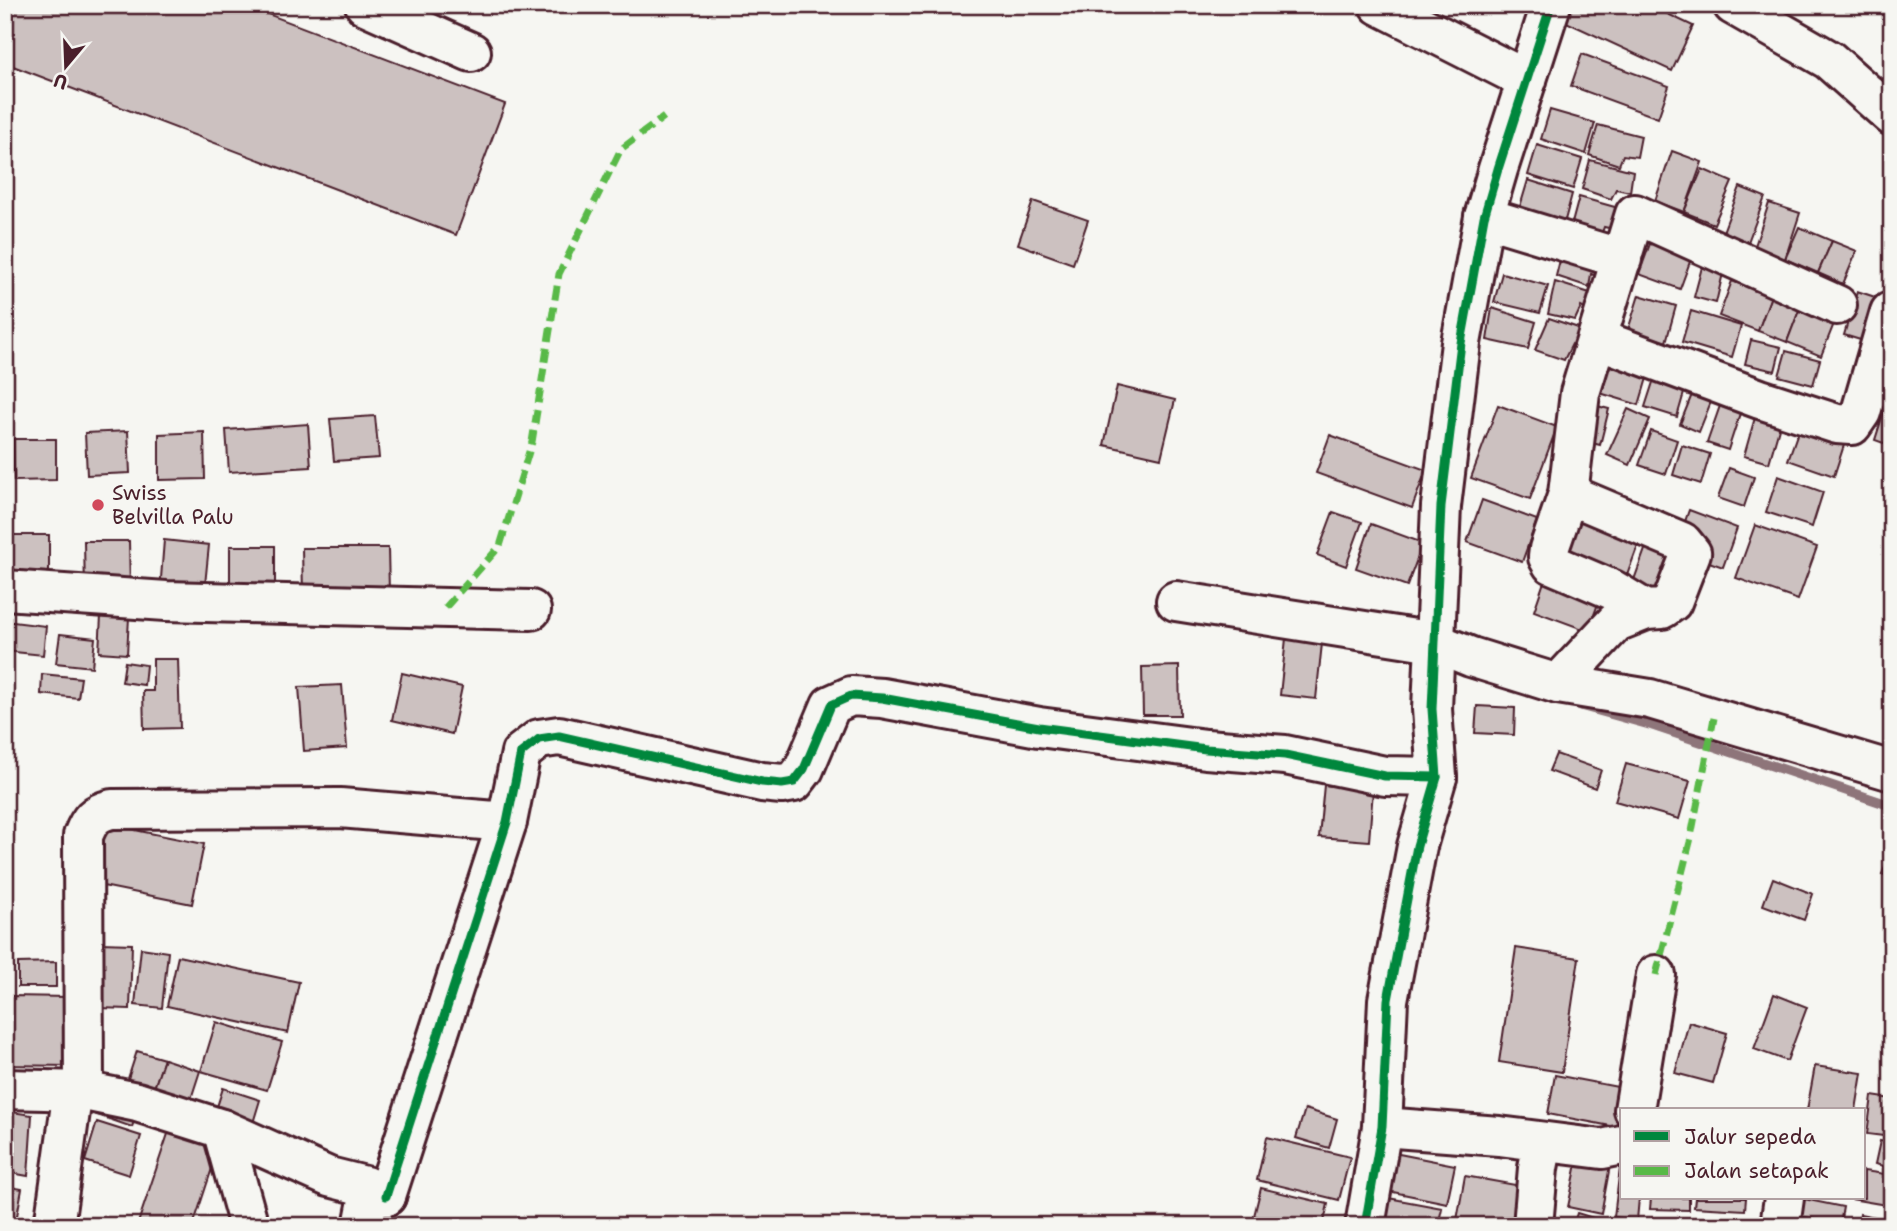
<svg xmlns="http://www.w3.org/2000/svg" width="1897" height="1231" font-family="'Shantell Sans',sans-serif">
<rect width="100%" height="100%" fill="#f6f6f2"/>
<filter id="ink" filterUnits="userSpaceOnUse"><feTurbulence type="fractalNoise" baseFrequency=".0143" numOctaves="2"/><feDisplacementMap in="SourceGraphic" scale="14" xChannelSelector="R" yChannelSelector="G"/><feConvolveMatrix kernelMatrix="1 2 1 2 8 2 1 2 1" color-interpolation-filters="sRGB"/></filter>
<g filter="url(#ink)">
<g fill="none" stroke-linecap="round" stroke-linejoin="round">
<path stroke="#8e747a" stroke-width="10" d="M1582 706 1651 725 1892 806"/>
</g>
<g fill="#ccc1c0" stroke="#4a1f2b" stroke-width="2">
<path d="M5 5H244L505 104 456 235 5 63Z"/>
<path d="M1459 5H1477L1475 12Z"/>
<path d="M1571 5H1649L1693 26 1672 71 1564 21Z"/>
<path d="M1582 54 1669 86 1658 118 1571 86Z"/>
<path d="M1550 110 1595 123 1586 154 1541 139Z"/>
<path d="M1598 125 1641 136 1637 157 1623 155 1619 165 1589 155Z"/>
<path d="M1537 145 1582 159 1573 189 1528 175Z"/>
<path d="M1672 151 1702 162 1684 212 1655 201Z"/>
<path d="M1590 160 1633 171 1630 192 1616 189 1611 199 1582 189Z"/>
<path d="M1702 169 1732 182 1714 224 1684 212Z"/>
<path d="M1528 180 1572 194 1564 224 1519 210Z"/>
<path d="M1740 187 1765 197 1748 242 1723 232Z"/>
<path d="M1579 197 1622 209 1618 230 1604 227 1600 238 1571 227Z"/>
<path d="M1033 201 1088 220 1073 264 1018 244Z"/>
<path d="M1769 203 1800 213 1785 259 1754 249Z"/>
<path d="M1799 227 1832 241 1818 273 1785 259Z"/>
<path d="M1651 241 1692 256 1680 289 1639 274Z"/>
<path d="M1832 241 1857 251 1843 284 1818 273Z"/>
<path d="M1563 248 1607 271 1604 279 1591 274 1589 287 1556 276Z"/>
<path d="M1702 267 1723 273 1716 303 1694 297Z"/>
<path d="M1502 273 1548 286 1540 313 1494 302Z"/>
<path d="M1732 281 1771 296 1758 331 1719 316Z"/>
<path d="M1555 282 1593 294 1588 311 1581 307 1575 320 1548 314Z"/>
<path d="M1857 291 1881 299 1867 342 1844 335Z"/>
<path d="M1639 295 1676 306 1666 342 1628 330Z"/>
<path d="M1771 296 1800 308 1787 342 1758 331Z"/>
<path d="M1492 308 1536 322 1528 349 1487 340Z"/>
<path d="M1800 308 1835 321 1821 356 1787 342Z"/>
<path d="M1691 311 1741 326 1732 357 1682 342Z"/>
<path d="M1549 318 1587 331 1582 347 1572 344 1564 360 1535 350Z"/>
<path d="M1751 340 1781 347 1775 371 1745 364Z"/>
<path d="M1613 350 1652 361 1639 405 1600 393Z"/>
<path d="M1786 351 1820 360 1813 385 1779 376Z"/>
<path d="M1655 376 1686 386 1677 417 1645 407Z"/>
<path d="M1117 386 1175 400 1161 458 1104 445Z"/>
<path d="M1695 387 1714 394 1699 432 1680 424Z"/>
<path d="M1722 400 1742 407 1728 450 1707 443Z"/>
<path d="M1582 402 1609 409 1600 445 1572 438Z"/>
<path d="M1887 402 1892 403V446L1875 440Z"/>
<path d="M1498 405 1557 427 1530 499 1471 478Z"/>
<path d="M1628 409 1650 419 1630 465 1607 455Z"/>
<path d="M1756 414 1781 421 1769 463 1744 456Z"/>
<path d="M375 416 379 458 334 461 330 419Z"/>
<path d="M308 424 311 467 229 472 226 430Z"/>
<path d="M1799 429 1844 445 1834 476 1788 460Z"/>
<path d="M128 431 130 473 87 475 85 433Z"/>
<path d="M1651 431 1677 440 1666 474 1639 465Z"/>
<path d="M204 432 205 479 159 480V434Z"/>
<path d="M1330 435 1426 470 1412 508 1316 473Z"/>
<path d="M13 439H56V480L14 481Z"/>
<path d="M1682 445 1710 454 1701 484 1673 475Z"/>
<path d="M1729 468 1754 477 1744 507 1718 498Z"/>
<path d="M1778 476 1823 492 1812 527 1766 512Z"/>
<path d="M1482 500 1537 520 1522 562 1467 542Z"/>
<path d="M1689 510 1737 528 1723 567 1675 550Z"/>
<path d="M1333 512 1362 522 1346 566 1317 555Z"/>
<path d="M1575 513 1641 537 1623 586 1558 562Z"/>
<path d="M1371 524 1423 543 1407 586 1356 568Z"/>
<path d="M1755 525 1817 547 1798 600 1736 578Z"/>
<rect x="5" y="535" width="44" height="48"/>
<path d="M164 540 209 545 204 595 160 591Z"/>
<path d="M84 541H129L130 590 85 591Z"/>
<path d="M1647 544 1674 554 1657 601 1630 591Z"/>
<rect x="230" y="546" width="45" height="44"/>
<path d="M302 548H388L389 592 303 593Z"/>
<path d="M1547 573 1602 593 1588 631 1534 611Z"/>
<path d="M101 616 129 617 127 654 99 652Z"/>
<path d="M5 621 46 626 43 655 5 651Z"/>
<path d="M1287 629 1323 634 1316 699 1280 695Z"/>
<path d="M60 634 95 638 92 667 56 663Z"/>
<path d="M153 659H178L180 728 144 729 143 691H153Z"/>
<path d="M125 662 146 665 144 685 122 682Z"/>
<path d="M1179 666 1180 715H1143L1142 667Z"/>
<path d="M402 673 462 687 452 734 392 720Z"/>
<path d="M42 674 81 678 78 698 41 694Z"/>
<path d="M342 685 347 748 304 751 299 687Z"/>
<path d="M1477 706 1515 708 1514 735 1475 733Z"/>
<path d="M1556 754 1601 770 1595 788 1549 771Z"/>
<path d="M1626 764 1690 781 1679 819 1615 801Z"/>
<path d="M1324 785 1373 790 1369 841 1319 837Z"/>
<path d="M100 823 204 844 192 904 88 883Z"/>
<path d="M1892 851V877L1882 874Z"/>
<path d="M1773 878 1813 894 1804 920 1763 905Z"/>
<path d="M100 943 132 944 130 1009 98 1008Z"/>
<path d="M141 948 168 952 162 1008 135 1005Z"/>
<path d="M1516 948 1579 958 1562 1072 1499 1062Z"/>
<path d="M178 956 299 982 288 1033 167 1006Z"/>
<path d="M56 962V987H18V963Z"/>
<path d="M1774 994 1807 1007 1787 1061 1754 1049Z"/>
<path d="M11 996 68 997 67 1066 9 1065Z"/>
<path d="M216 1022 282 1042 267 1090 201 1071Z"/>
<path d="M1689 1022 1727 1033 1713 1083 1675 1073Z"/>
<path d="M137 1051 164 1059 151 1097 125 1088Z"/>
<path d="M164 1059 200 1071 188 1108 151 1097Z"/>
<path d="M1815 1066 1862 1073 1856 1110H1807Z"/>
<path d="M1555 1075 1623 1088 1616 1127 1548 1114Z"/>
<path d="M223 1088 260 1100 253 1123 216 1110Z"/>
<path d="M1872 1096 1892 1099V1137L1867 1134Z"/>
<path d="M102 1100 137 1112 132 1127 97 1115Z"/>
<path d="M1305 1109 1337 1119 1329 1148 1296 1138Z"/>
<path d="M5 1111 32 1115 28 1176 11 1173 13 1137 5 1135Z"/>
<path d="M97 1122 141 1136 129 1175 85 1161Z"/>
<path d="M172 1122 222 1138 193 1226H137Z"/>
<path d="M1267 1137 1350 1157 1339 1200 1257 1180Z"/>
<path d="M1880 1141 1892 1143V1168L1875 1164Z"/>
<path d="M1622 1152V1198H1639L1637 1220 1614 1217Z"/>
<path d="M1394 1153 1455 1165 1447 1203 1388 1191Z"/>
<path d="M1579 1154 1611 1160 1601 1214 1568 1207Z"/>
<path d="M1864 1171 1892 1175V1206L1851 1199 1864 1198Z"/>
<path d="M1465 1176 1521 1186 1514 1226H1487L1457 1220Z"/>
<path d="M5 1186 22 1189 16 1221 5 1219Z"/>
<path d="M1261 1188 1328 1204 1323 1226H1295L1254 1216Z"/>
<path d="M1383 1197 1442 1208 1438 1226H1418L1379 1218Z"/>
<path d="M1651 1198H1689V1210L1650 1209Z"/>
<path d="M1695 1198H1746L1745 1210 1694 1207Z"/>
<path d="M1799 1198 1843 1207 1840 1224 1790 1214Z"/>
<path d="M1577 1213 1619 1226H1573Z"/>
<path d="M1860 1214 1892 1220V1226H1858Z"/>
</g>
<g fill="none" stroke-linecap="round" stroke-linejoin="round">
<defs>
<g id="minor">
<path d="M365 5 471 52"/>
<path d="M1379 5 1527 80"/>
<path d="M1733 5 1829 60 1892 116"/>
<path d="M1484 217 1622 259"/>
<path d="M1598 339 1760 399 1837 424 1852 425 1861 412 1890 312"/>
<path d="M5 590 166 601 531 610"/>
<path d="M1176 601 1434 642 1471 657 1558 684 1650 699 1892 771"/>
<path d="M1646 610 1613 590 1552 564 1548 557 1549 549 1568 494 1580 393 1635 214 1837 305"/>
<path d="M1558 684 1616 622 1646 610 1662 609 1672 602 1691 553 1682 542 1568 494"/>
<path d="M5 1089 84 1091"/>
<path d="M1634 1110 1656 975"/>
<path d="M1382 1127 1499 1136 1602 1149 1622 1145"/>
<path d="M222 1129 249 1226"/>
<path d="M386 1196 507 822 521 753 539 739 559 736 762 782 782 784 794 782 804 769 831 705 851 696 882 698 1039 727 1206 749 1285 755 1385 776 1437 777"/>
<path d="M386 1196 365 1186 329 1177 222 1129 137 1102 84 1091 83 836C89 820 94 813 112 809L340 808 507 822"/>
<path d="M54 1226 73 1090"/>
<path d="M363 1226 369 1196H386"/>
<path d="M1365 1226 1382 1127 1388 1000 1417 846 1437 777 1432 709 1441 506 1461 343 1484 217 1498 169 1551 5"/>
<path d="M1533 1226 1538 1168 1543 1142"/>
<path d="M1780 1226 1784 1198"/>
</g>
</defs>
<use href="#minor" stroke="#4a1f2b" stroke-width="44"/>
<use href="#minor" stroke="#f6f6f2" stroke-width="38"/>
<g stroke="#58b947" stroke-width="7" stroke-dasharray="14 7" stroke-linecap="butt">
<path d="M445 608 500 546 532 442 559 274 621 149 664 117"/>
<path d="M1656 975 1690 842 1714 718"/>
</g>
<defs>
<g id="cycleway">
<path d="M386 1196 507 822 521 753 539 739 559 736 762 782 782 784 794 782 804 769 831 705 851 696 882 698 1039 727 1206 749 1285 755 1385 776 1437 777"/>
<path d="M1365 1226 1382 1127 1388 1000 1417 846 1437 777 1432 709 1441 506 1461 343 1484 217 1498 169 1551 5"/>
</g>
</defs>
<use href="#cycleway" stroke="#f6f6f2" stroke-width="13"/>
<use href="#cycleway" stroke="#00873e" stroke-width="9"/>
</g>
</g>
<circle fill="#d1495b" stroke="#f6f6f2" stroke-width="2.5" cx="98" cy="505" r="7"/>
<g text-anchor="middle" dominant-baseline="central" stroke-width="6" stroke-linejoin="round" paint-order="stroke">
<g font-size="21" fill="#4a1f2b" stroke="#f6f6f2" text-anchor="start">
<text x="112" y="493">Swiss<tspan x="112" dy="24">Belvilla Palu</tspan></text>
</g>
</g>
<rect width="1897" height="1231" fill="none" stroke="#f6f6f2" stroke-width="28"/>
<rect x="14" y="14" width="1869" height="1203" fill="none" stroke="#4a1f2b" stroke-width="2.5" filter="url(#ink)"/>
<rect x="1620" y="1108" width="245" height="91" fill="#f6f6f2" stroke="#b1a0a2" stroke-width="2"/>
<rect x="1634" y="1131" width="35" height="10" fill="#00873e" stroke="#b1a0a2" stroke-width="2"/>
<text x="1684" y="1144" font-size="21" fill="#4a1f2b">Jalur sepeda</text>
<rect x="1634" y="1166" width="35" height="10" fill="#58b947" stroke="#b1a0a2" stroke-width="2"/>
<text x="1684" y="1178" font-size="21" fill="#4a1f2b">Jalan setapak</text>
<g transform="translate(66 66) rotate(199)" stroke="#f6f6f2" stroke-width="5" paint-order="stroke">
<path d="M0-5L12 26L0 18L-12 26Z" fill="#4a1f2b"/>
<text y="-10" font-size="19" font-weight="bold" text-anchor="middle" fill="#4a1f2b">U</text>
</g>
</svg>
